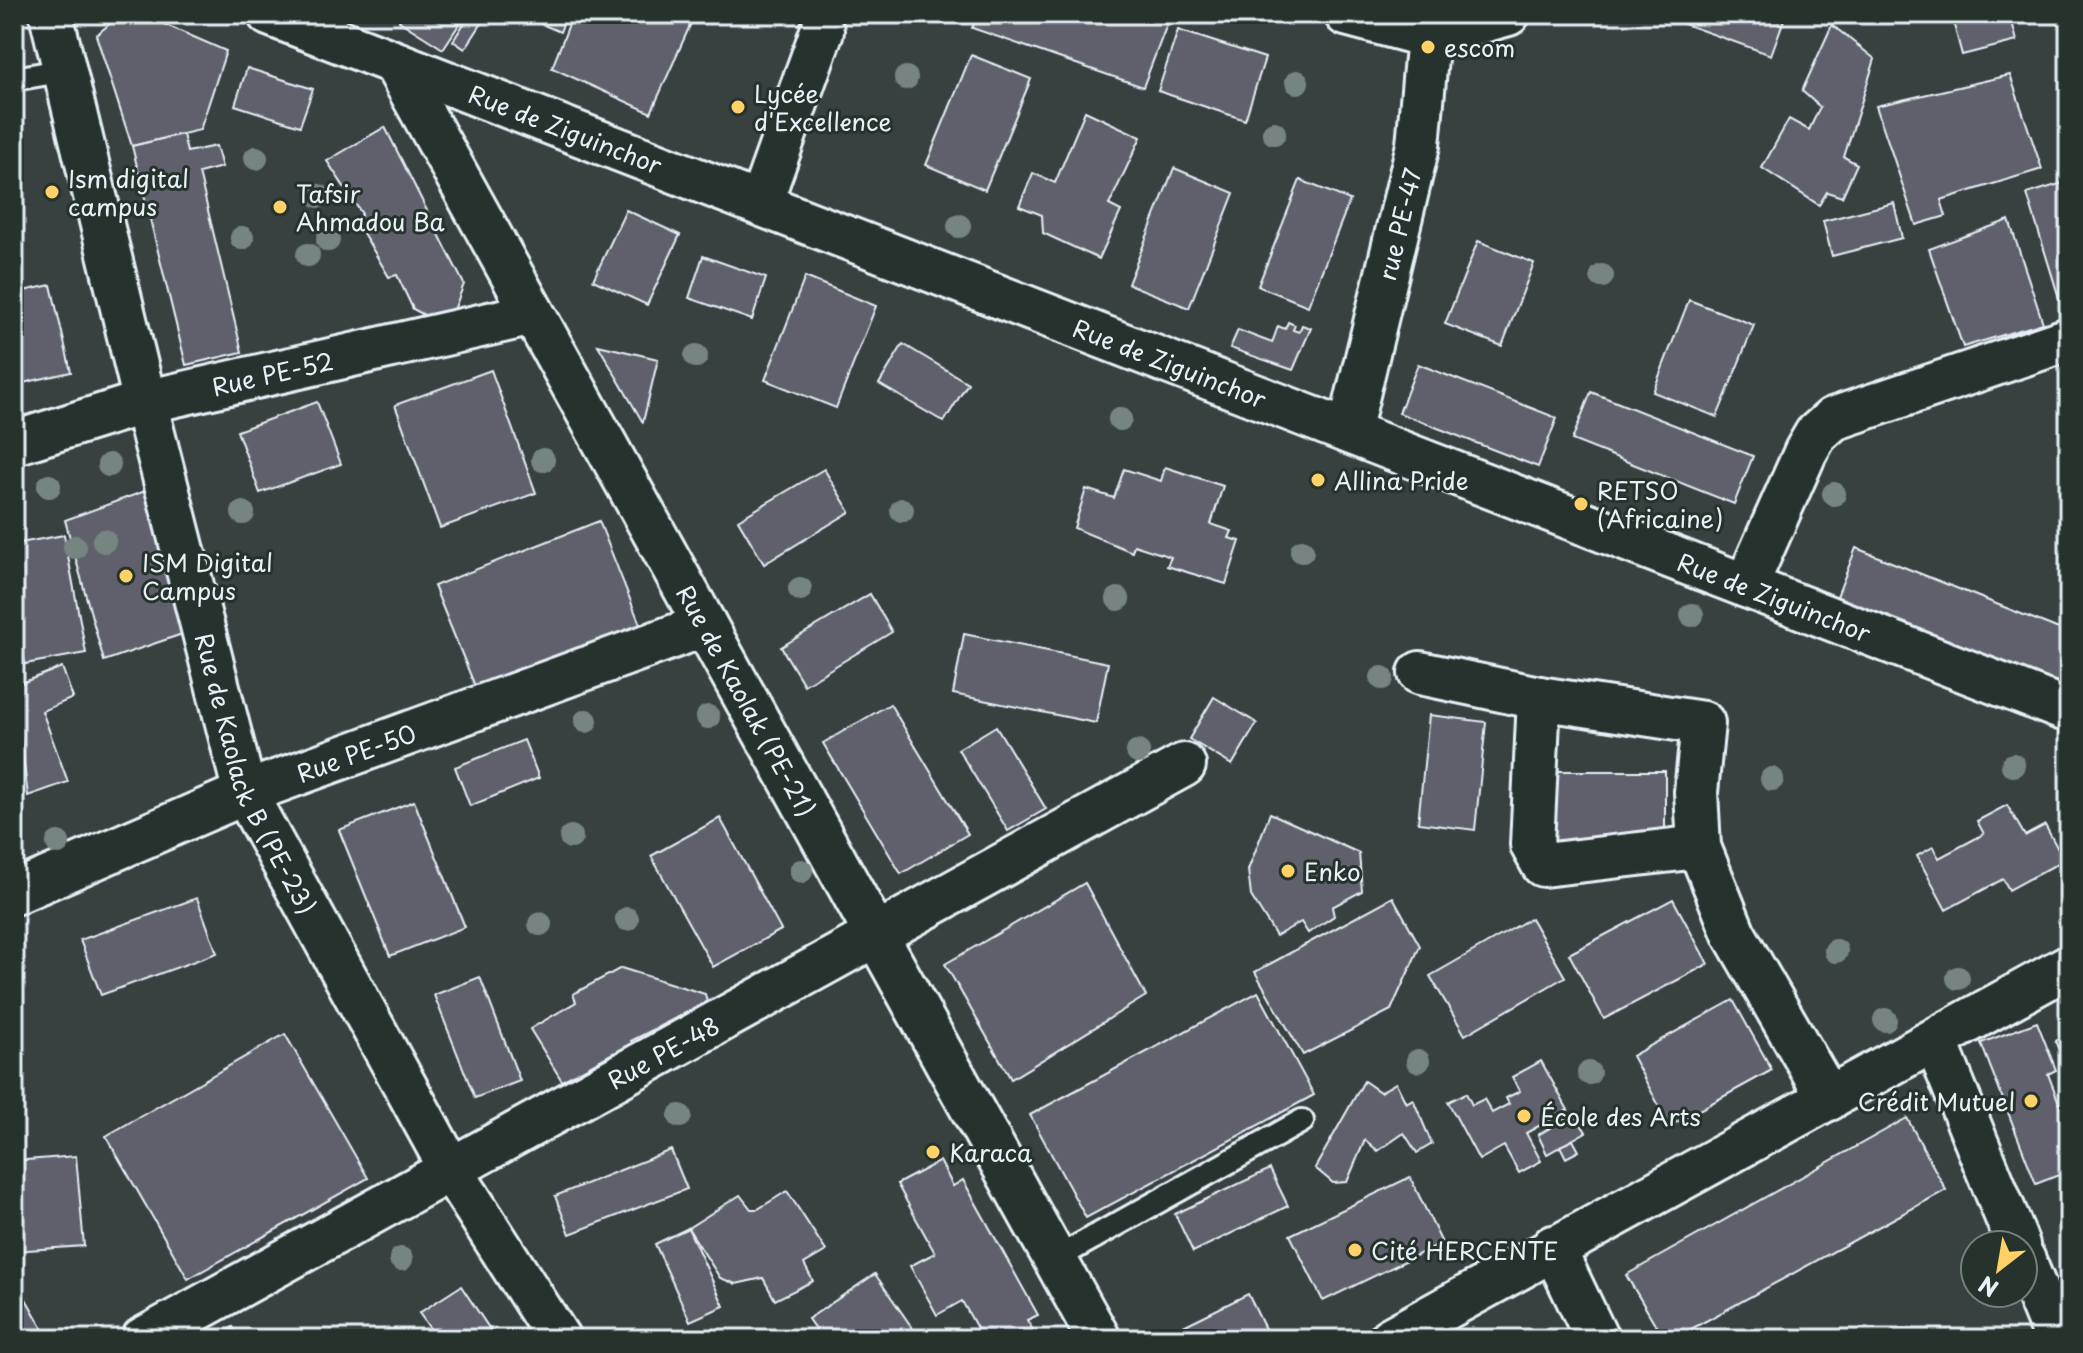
<svg xmlns="http://www.w3.org/2000/svg" width="2083" height="1353" font-family="'Playpen Sans',sans-serif">
<rect width="100%" height="100%" fill="#384040"/>
<filter id="ink" filterUnits="userSpaceOnUse"><feTurbulence type="fractalNoise" baseFrequency=".0125" numOctaves="2"/><feDisplacementMap in="SourceGraphic" scale="16" xChannelSelector="R" yChannelSelector="G"/><feConvolveMatrix kernelMatrix="1 2 1 2 8 2 1 2 1" color-interpolation-filters="sRGB"/></filter>
<g filter="url(#ink)">
<g fill="#61606c" stroke="#e8f1f8" stroke-width="2">
<path d="M122 14H141L226 51 200 130 132 146 96 35Z"/>
<path d="M404 14H466L443 49 399 21Z"/>
<path d="M470 14 484 20 465 49 453 41Z"/>
<path d="M542 14H567L560 32 539 23Z"/>
<path d="M573 14H676L692 21 651 113 552 68Z"/>
<path d="M979 14H1154L1169 19 1143 87 972 28Z"/>
<path d="M1688 14H1786L1771 55 1684 24Z"/>
<path d="M1951 14H2010L2017 41 1962 55Z"/>
<path d="M1832 25 1875 59 1844 157 1857 164 1842 197 1827 192 1819 205 1762 168 1789 119 1809 130 1820 107 1802 91Z"/>
<path d="M1178 30 1265 58 1245 120 1158 91Z"/>
<path d="M971 55 1031 79 985 190 926 165Z"/>
<path d="M247 68 313 89 300 126 235 105Z"/>
<path d="M2010 75 2042 169 1941 200 1946 216 1916 225 1876 106Z"/>
<path d="M1085 111 1141 137 1109 205 1121 211 1099 259 1043 233 1042 215 1019 206 1033 173 1055 183Z"/>
<path d="M385 127 464 284 454 310 426 316 413 309 397 275 389 277 356 221 362 214 327 161Z"/>
<path d="M183 134 187 152 216 146 222 167 199 173 242 352 186 365 132 146Z"/>
<path d="M1174 168 1234 193 1189 308 1128 284Z"/>
<path d="M1300 180 1350 200 1308 306 1258 286Z"/>
<path d="M2069 181V313L2064 314 2027 194Z"/>
<path d="M1894 203 1902 238 1832 256 1823 221Z"/>
<path d="M626 210 680 235 647 305 593 280Z"/>
<path d="M2009 220 2043 323 1963 347 1929 249Z"/>
<path d="M1478 241 1534 263 1502 346 1445 324Z"/>
<path d="M703 256 766 278 752 320 689 298Z"/>
<path d="M805 277 876 306 836 408 765 380Z"/>
<path d="M51 285 71 372 14 385V293Z"/>
<path d="M1689 300 1754 325 1717 417 1653 392Z"/>
<path d="M1288 322 1295 325 1293 330 1299 332 1302 325 1311 328 1293 370 1230 348 1238 330 1272 343 1278 326 1285 329Z"/>
<path d="M903 344 968 383 944 422 879 384Z"/>
<path d="M598 345 658 359 643 422 642 421Z"/>
<path d="M1418 364 1557 418 1538 467 1399 413Z"/>
<path d="M491 370 536 493 440 528 395 405Z"/>
<path d="M1591 392 1753 456 1734 504 1572 440Z"/>
<path d="M317 402 341 464 260 493 237 431Z"/>
<path d="M1165 467 1223 486 1211 524 1232 531 1229 538 1240 541 1226 584 1167 566 1171 557 1134 545 1132 552 1074 528 1086 489 1114 498 1124 469 1161 481Z"/>
<path d="M824 469 850 512 764 564 738 520Z"/>
<path d="M145 491 188 632 104 661 65 520Z"/>
<path d="M599 521 643 632 479 696 434 586Z"/>
<path d="M64 535 86 653 25 664 14 602V544Z"/>
<path d="M1856 548 2069 633V693L1836 599Z"/>
<path d="M870 594 892 632 804 685 781 647Z"/>
<path d="M964 634 1108 663 1096 723 953 694Z"/>
<path d="M62 667 73 698 42 711 68 782 28 796 14 686Z"/>
<path d="M1214 697 1257 723 1232 765 1189 739Z"/>
<path d="M890 704 968 834 901 874 823 743Z"/>
<path d="M1429 715 1486 722 1475 830 1418 823Z"/>
<path d="M996 726 1046 809 1008 831 958 749Z"/>
<path d="M14 739 23 812 14 813Z"/>
<path d="M524 740 539 778 470 806 455 767Z"/>
<path d="M1548 771H1665V843L1548 844Z"/>
<path d="M414 801 465 927 390 956 339 830Z"/>
<path d="M2007 805 2025 836 2045 825 2064 860 2009 890 2003 879 1946 910 1917 856 1933 847 1939 858 1984 834 1977 821Z"/>
<path d="M1270 813 1359 853 1362 891 1332 907 1334 916 1308 933 1301 922 1276 936 1251 896 1248 870Z"/>
<path d="M720 818 781 930 713 967 651 856Z"/>
<path d="M1085 883 1146 996 1011 1079 945 964Z"/>
<path d="M1393 897 1420 946 1391 1010 1303 1055 1255 972Z"/>
<path d="M197 898 217 953 101 995 80 940Z"/>
<path d="M1673 899 1708 964 1604 1019 1569 954Z"/>
<path d="M1531 918 1565 977 1465 1035 1430 976Z"/>
<path d="M621 968 705 994 707 1002 631 1041 635 1048 615 1059 613 1053 562 1081 530 1029 576 1002 573 994Z"/>
<path d="M480 977 520 1081 475 1098 434 995Z"/>
<path d="M1258 992 1314 1095 1086 1218 1030 1115Z"/>
<path d="M1733 1000 1772 1070 1670 1126 1632 1056Z"/>
<path d="M2037 1022 2056 1070 2048 1074 2069 1129V1171L2036 1184 1981 1043Z"/>
<path d="M2069 1033V1073L2055 1041Z"/>
<path d="M285 1034 368 1178 188 1279 106 1136Z"/>
<path d="M1541 1061 1568 1110 1526 1133 1541 1161 1519 1173 1504 1146 1479 1160 1448 1102 1466 1093 1472 1105 1484 1099 1492 1113 1509 1104 1506 1098 1520 1091 1512 1077Z"/>
<path d="M1364 1081 1380 1092 1396 1083 1406 1103 1413 1099 1432 1144 1417 1153 1404 1133 1378 1151 1365 1140 1347 1182 1333 1183 1315 1168Z"/>
<path d="M1574 1114 1586 1132 1547 1154 1538 1135Z"/>
<path d="M1907 1118 1946 1190 1673 1339H1664L1626 1275Z"/>
<path d="M1573 1140 1579 1151 1566 1158 1560 1146Z"/>
<path d="M671 1150 687 1189 570 1234 555 1196Z"/>
<path d="M76 1156 84 1246 14 1251V1161Z"/>
<path d="M940 1161 953 1186 963 1180 1038 1315 1027 1320 1038 1339H983L962 1301 937 1315 910 1266 935 1253 897 1184Z"/>
<path d="M1270 1169 1288 1206 1193 1252 1175 1214Z"/>
<path d="M1410 1177 1442 1243 1323 1301 1290 1235Z"/>
<path d="M787 1191 826 1251 804 1264 813 1281 775 1300 763 1278 736 1284 720 1278 688 1228 740 1195 751 1209H758Z"/>
<path d="M688 1228 724 1306 690 1321 655 1244Z"/>
<path d="M875 1274 920 1339H822L808 1319Z"/>
<path d="M18 1285 43 1329 26 1339H14V1288Z"/>
<path d="M461 1286 491 1331 478 1339H417L431 1330 419 1313Z"/>
<path d="M1248 1294 1270 1339H1157Z"/>
<path d="M233 1327 239 1339H213Z"/>
</g>
<g fill="none" stroke-linecap="round" stroke-linejoin="round">
<defs>
<g id="service">
<path d="M14 79 66 70"/>
<path d="M1055 1259 1302 1121"/>
</g>
<g id="minor">
<path id="s1" d="M51 14 145 402 245 793 451 1170 559 1339"/>
<path id="s2" d="M269 14 2069 711"/>
<path d="M1346 14 1428 36 1508 14"/>
<path id="s3" d="M395 63 1099 1339"/>
<path d="M760 204 822 31"/>
<path id="s4" d="M1349 432 1418 145 1428 36 1419 14"/>
<path id="s5" d="M14 443 145 402 533 314"/>
<path d="M1746 586 1806 451 1816 434 1833 419 2069 339"/>
<path d="M1420 673 1539 698 1703 723 1696 792 1699 847 1734 934 1829 1099"/>
<path d="M1539 698 1532 845 1543 865 1699 847"/>
<path id="s6" d="M14 893 245 793 705 625"/>
<path d="M1935 1040 2018 1245"/>
<path d="M1553 1247 1597 1339"/>
<path d="M2023 1258 2056 1339"/>
<path id="s7" d="M143 1339 1184 765"/>
<path d="M1390 1339 2069 966"/>
</g>
</defs>
<use href="#service" stroke="#e8f1f8" stroke-width="28"/>
<use href="#minor" stroke="#e8f1f8" stroke-width="48"/>
<use href="#service" stroke="#26332d" stroke-width="22"/>
<use href="#minor" stroke="#26332d" stroke-width="42"/>
</g>
<g fill="#778582">
<circle cx="906" cy="78" r="12"/>
<circle cx="1297" cy="82" r="12"/>
<circle cx="1274" cy="133" r="12"/>
<circle cx="256" cy="158" r="12"/>
<circle cx="319" cy="196" r="12"/>
<circle cx="959" cy="226" r="12"/>
<circle cx="242" cy="238" r="12"/>
<circle cx="328" cy="240" r="12"/>
<circle cx="308" cy="255" r="12"/>
<circle cx="1602" cy="276" r="12"/>
<circle cx="696" cy="356" r="12"/>
<circle cx="1120" cy="419" r="12"/>
<circle cx="543" cy="460" r="12"/>
<circle cx="109" cy="465" r="12"/>
<circle cx="49" cy="486" r="12"/>
<circle cx="1834" cy="494" r="12"/>
<circle cx="902" cy="510" r="12"/>
<circle cx="243" cy="513" r="12"/>
<circle cx="104" cy="541" r="12"/>
<circle cx="75" cy="547" r="12"/>
<circle cx="1302" cy="551" r="12"/>
<circle cx="800" cy="589" r="12"/>
<circle cx="1118" cy="599" r="12"/>
<circle cx="1692" cy="615" r="12"/>
<circle cx="1382" cy="678" r="12"/>
<circle cx="708" cy="717" r="12"/>
<circle cx="586" cy="721" r="12"/>
<circle cx="1138" cy="752" r="12"/>
<circle cx="2013" cy="765" r="12"/>
<circle cx="1772" cy="779" r="12"/>
<circle cx="571" cy="837" r="12"/>
<circle cx="58" cy="843" r="12"/>
<circle cx="801" cy="871" r="12"/>
<circle cx="627" cy="919" r="12"/>
<circle cx="540" cy="924" r="12"/>
<circle cx="1836" cy="951" r="12"/>
<circle cx="1958" cy="978" r="12"/>
<circle cx="1885" cy="1020" r="12"/>
<circle cx="1418" cy="1061" r="12"/>
<circle cx="1589" cy="1073" r="12"/>
<circle cx="680" cy="1116" r="12"/>
<circle cx="401" cy="1259" r="12"/>
</g>
</g>
<g fill="#ffd166" stroke="#26332d" stroke-width="3">
<circle cx="1428" cy="47" r="8"/>
<circle cx="738" cy="107" r="8"/>
<circle cx="52" cy="192" r="8"/>
<circle cx="280" cy="207" r="8"/>
<circle cx="1318" cy="480" r="8"/>
<circle cx="1581" cy="504" r="8"/>
<circle cx="126" cy="576" r="8"/>
<circle cx="1288" cy="871" r="8"/>
<circle cx="2031" cy="1101" r="8"/>
<circle cx="1524" cy="1116" r="8"/>
<circle cx="933" cy="1152" r="8"/>
<circle cx="1355" cy="1250" r="8"/>
</g>
<g text-anchor="middle" dominant-baseline="central" stroke-width="6" stroke-linejoin="round" paint-order="stroke">
<g font-size="24" fill="#e8f1f8" stroke="#26332d" text-anchor="start">
<text x="1444" y="47">escom</text>
<text x="754" y="93">Lycée<tspan x="754" dy="28">d'Excellence</tspan></text>
<text x="68" y="178">Ism digital<tspan x="68" dy="28">campus</tspan></text>
<text x="296" y="193">Tafsir<tspan x="296" dy="28">Ahmadou Ba</tspan></text>
<text x="1334" y="480">Allina Pride</text>
<text x="1597" y="490">RETSO<tspan x="1597" dy="28">(Africaine)</tspan></text>
<text x="142" y="562">ISM Digital<tspan x="142" dy="28">Campus</tspan></text>
<text x="1304" y="871">Enko</text>
<text x="2015" y="1101" text-anchor="end">Crédit Mutuel</text>
<text x="1540" y="1116">École des Arts</text>
<text x="949" y="1152">Karaca</text>
<text x="1371" y="1250">Cité HERCENTE</text>
</g>
<g font-size="24" fill="#e8f1f8" stroke="#26332d">
<text stroke="none"><textPath href="#s2" startOffset="318">Rue de Ziguinchor</textPath></text>
<text stroke="none"><textPath href="#s4" startOffset="214">rue PE-47</textPath></text>
<text stroke="none"><textPath href="#s2" startOffset="966">Rue de Ziguinchor</textPath></text>
<text stroke="none"><textPath href="#s5" startOffset="268">Rue PE-52</textPath></text>
<text stroke="none"><textPath href="#s2" startOffset="1614">Rue de Ziguinchor</textPath></text>
<text stroke="none"><textPath href="#s3" startOffset="728">Rue de Kaolak (PE-21)</textPath></text>
<text stroke="none"><textPath href="#s6" startOffset="370">Rue PE-50</textPath></text>
<text stroke="none"><textPath href="#s1" startOffset="788">Rue de Kaolack B (PE-23)</textPath></text>
<text stroke="none"><textPath href="#s7" startOffset="594">Rue PE-48</textPath></text>
</g>
</g>
<rect width="2083" height="1353" fill="none" stroke="#26332d" stroke-width="48"/>
<rect x="24" y="24" width="2035" height="1305" fill="none" stroke="#e8f1f8" stroke-width="3" filter="url(#ink)"/>
<g transform="translate(1999 1269) rotate(211)"><circle r="38" fill="#26332d" stroke="#747f7e" stroke-width="2"/>
<path d="M0-6L14 30L0 20L-14 30Z" fill="#ffd166"/>
<text y="-12" font-size="22" font-weight="bold" text-anchor="middle" fill="#e8f1f8">N</text>
</g>
</svg>
